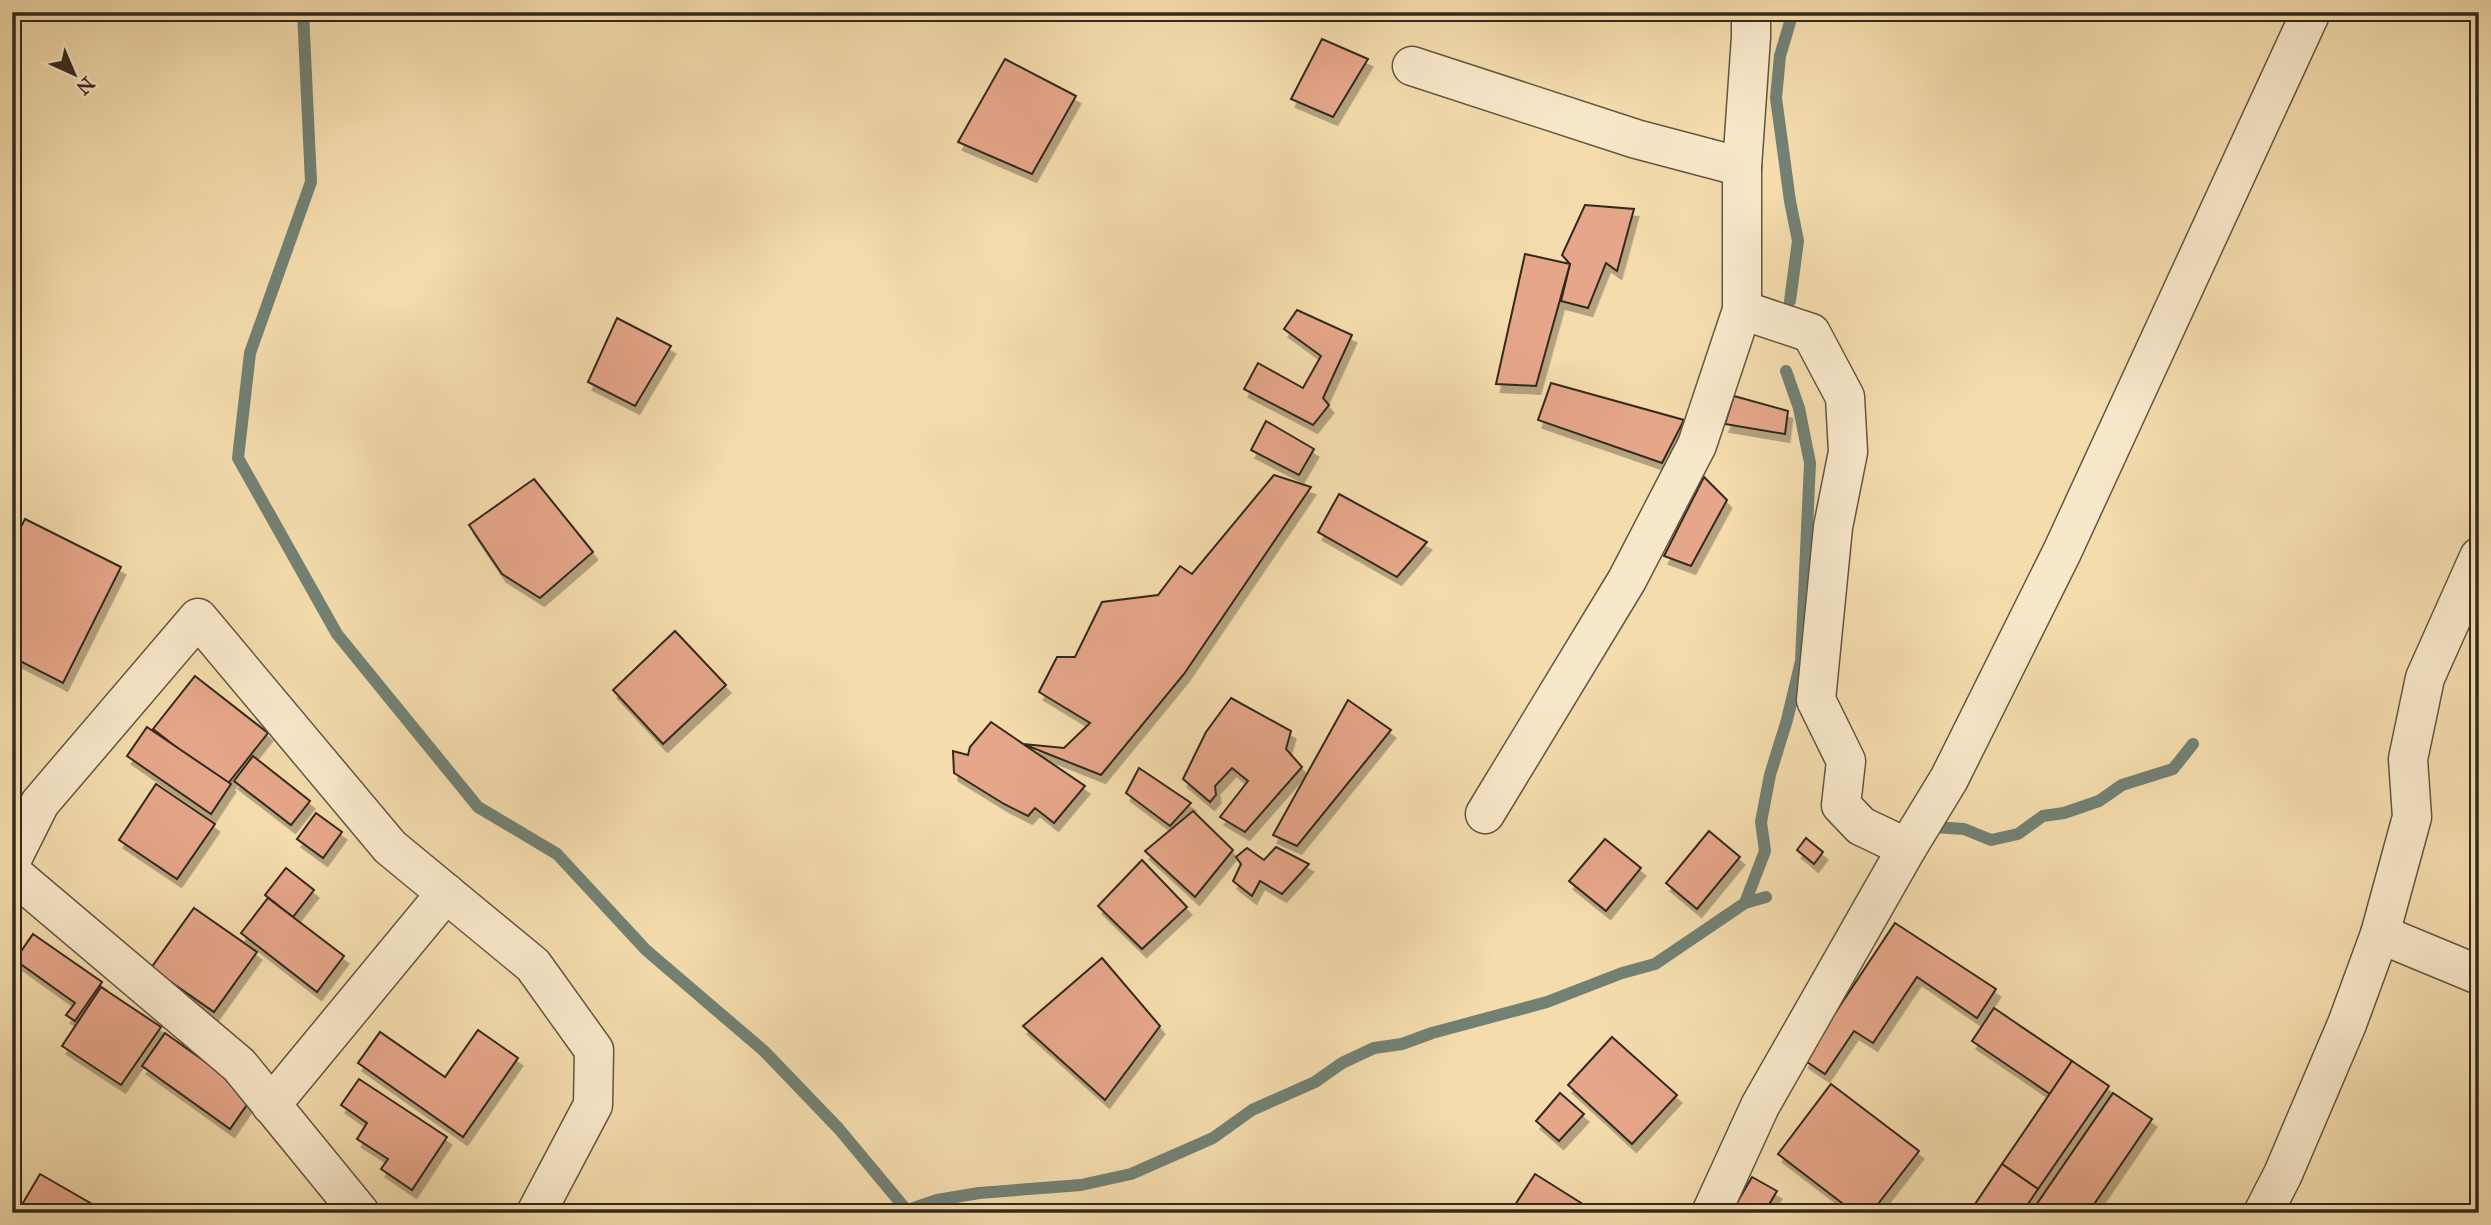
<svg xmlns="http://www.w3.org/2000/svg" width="2491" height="1225" font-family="'IM FELL Great Primer',serif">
<defs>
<filter id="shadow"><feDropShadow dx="4.5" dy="8" stdDeviation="0" flood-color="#0004"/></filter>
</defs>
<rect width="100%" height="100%" fill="#f4dcad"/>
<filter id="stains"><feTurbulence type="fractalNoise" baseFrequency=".00286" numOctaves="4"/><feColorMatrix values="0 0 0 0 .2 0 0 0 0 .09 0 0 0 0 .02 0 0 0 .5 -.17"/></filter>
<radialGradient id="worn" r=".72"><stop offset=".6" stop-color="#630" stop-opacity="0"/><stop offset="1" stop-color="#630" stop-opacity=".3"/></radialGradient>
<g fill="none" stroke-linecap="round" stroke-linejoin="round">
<g stroke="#728174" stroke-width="12">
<path d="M303 12 311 182 250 353 238 458 337 634 478 807 557 854 646 950 764 1051 839 1129 909 1213"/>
<path d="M1790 301 1798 241 1790 201 1776 98 1780 56 1793 12"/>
<path d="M1934 827 1964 829 1991 840 2018 834 2043 816 2064 813 2099 801 2122 785 2173 769 2193 744"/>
<path d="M1745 903 1765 851 1761 822 1770 775 1787 720 1801 661 1810 463 1799 408 1786 371"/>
<path d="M908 1210 937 1200 979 1193 1081 1185 1131 1174 1213 1138 1252 1110 1315 1082 1342 1063 1374 1048 1402 1044 1432 1033 1547 1002 1622 973 1655 964 1745 903 1766 897"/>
</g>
</g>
<g fill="#e6a68a" stroke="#33291e" stroke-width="2" filter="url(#shadow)">
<path d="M1322 39 1368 59 1333 117 1291 99Z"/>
<path d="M1005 59 1076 96 1032 174 958 142Z"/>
<path d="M1585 205 1634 209 1617 271 1606 263 1588 308 1561 301 1570 264 1562 255Z"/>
<path d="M1525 254 1570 264 1536 386 1496 384Z"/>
<path d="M1297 310 1352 335 1323 398 1329 405 1313 425 1244 389 1258 363 1303 388 1321 356 1284 329Z"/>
<path d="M617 318 671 346 635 406 588 382Z"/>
<path d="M1551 383 1684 420 1662 463 1538 420Z"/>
<path d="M1734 396 1788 411 1785 434 1725 424Z"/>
<path d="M1266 421 1314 449 1299 475 1251 450Z"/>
<path d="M1274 475 1311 487 1184 674 1101 775 1023 744 1064 748 1090 723 1039 692 1057 657H1075L1102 602 1158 595 1180 566 1192 574Z"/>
<path d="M1704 477 1727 500 1691 566 1664 556Z"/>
<path d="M534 479 593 552 540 598 502 574 469 525Z"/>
<path d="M1339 494 1427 542 1397 577 1318 532Z"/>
<path d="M25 519 121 567 63 683 12 657V544Z"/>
<path d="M675 631 726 685 663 744 613 690Z"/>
<path d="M195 676 268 733 226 786 153 729Z"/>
<path d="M1231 698 1291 731 1286 749 1302 767 1245 832 1220 817 1248 781 1232 768 1215 786 1216 795 1210 802 1183 779 1206 732Z"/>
<path d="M1348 700 1391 730 1297 846 1273 835Z"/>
<path d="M991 722 1085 786 1054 823 1035 808 1028 816 1004 804 954 773 953 751 968 755 970 747Z"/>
<path d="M147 727 231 784 211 814 127 756Z"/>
<path d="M253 756 310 801 291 825 234 781Z"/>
<path d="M1139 768 1191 803 1170 826 1126 793Z"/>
<path d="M156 784 215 824 177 879 119 840Z"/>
<path d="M1193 811 1233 850 1195 897 1145 851Z"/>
<path d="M316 813 342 832 323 858 297 839Z"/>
<path d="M1709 831 1740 857 1697 909 1666 883Z"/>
<path d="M1806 838 1823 852 1814 864 1797 850Z"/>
<path d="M1605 839 1641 868 1606 911 1569 881Z"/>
<path d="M1276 847 1309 864 1282 894 1260 881 1252 896 1233 881 1241 864 1236 857 1247 848 1264 860Z"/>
<path d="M1142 860 1187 907 1142 949 1098 906Z"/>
<path d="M286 868 314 890 293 917 265 895Z"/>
<path d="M268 898 344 956 317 992 241 933Z"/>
<path d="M194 908 257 952 214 1012 151 968Z"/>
<path d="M1895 923 1996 989 1977 1018 1917 977 1873 1043 1854 1031 1825 1074 1804 1060Z"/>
<path d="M33 934 102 982 75 1021 66 1015 75 1003 15 960Z"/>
<path d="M1102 958 1160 1026 1105 1100 1023 1026Z"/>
<path d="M101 987 161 1027 121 1085 62 1046Z"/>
<path d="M1994 1008 2072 1061 2050 1094 1972 1041Z"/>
<path d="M478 1030 518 1058 463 1137 358 1063 380 1032 445 1077Z"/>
<path d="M165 1033 253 1096 230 1129 142 1066Z"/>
<path d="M1612 1037 1677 1095 1632 1144 1568 1085Z"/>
<path d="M2072 1061 2109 1086 2038 1189 2002 1164Z"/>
<path d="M359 1079 447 1137 412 1190 381 1169 388 1159 357 1139 367 1123 341 1105Z"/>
<path d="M1831 1084 1919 1151 1871 1213H1855L1778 1154Z"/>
<path d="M1560 1093 1584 1114 1559 1141 1536 1121Z"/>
<path d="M2113 1093 2152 1119 2088 1213H2035L2032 1211Z"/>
<path d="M2002 1164 2038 1189 2022 1213H1969Z"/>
<path d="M40 1174 104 1211 103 1213H17Z"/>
<path d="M1535 1174 1597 1213H1528L1515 1205Z"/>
<path d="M1752 1177 1777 1191 1764 1213H1731Z"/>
</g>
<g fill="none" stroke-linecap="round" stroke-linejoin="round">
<defs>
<g id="minor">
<path d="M1412 66 1636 139 1742 167"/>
<path d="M1742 310 1811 333 1845 397 1848 452 1833 527 1816 700 1846 761 1841 805 1861 826 1907 848"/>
<path d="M1485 814 1627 580 1697 445 1742 310V167L1751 37V12"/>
<path d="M12 859 40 803 198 618 390 847 533 965 594 1050 593 1105 536 1213"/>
<path d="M12 873 239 1065 360 1213"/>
<path d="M2380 934 2479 975"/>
<path d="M271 1105 446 893"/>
<path d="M1711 1213 1760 1106 1907 848 1949 779 2062 552 2311 12"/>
<path d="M2263 1213 2283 1174 2347 1024 2380 934 2412 817 2408 759 2425 678 2479 557"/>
</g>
</defs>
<use href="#minor" stroke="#635642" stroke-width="41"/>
<use href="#minor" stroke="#f8e8ca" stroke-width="38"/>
</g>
<rect width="2491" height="1225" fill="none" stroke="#f4dcad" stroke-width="42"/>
<rect x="14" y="14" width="2463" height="1197" fill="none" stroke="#33291e" stroke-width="3.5"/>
<rect x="21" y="21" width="2449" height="1183" fill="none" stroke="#33291e" stroke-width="2"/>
<g transform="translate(74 74) rotate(136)" stroke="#f8e8ca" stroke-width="5" paint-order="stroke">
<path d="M0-5L12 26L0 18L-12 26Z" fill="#33291e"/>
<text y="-10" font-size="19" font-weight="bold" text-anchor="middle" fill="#33291e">N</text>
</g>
<rect width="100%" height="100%" filter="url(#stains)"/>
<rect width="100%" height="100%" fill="url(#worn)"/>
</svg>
